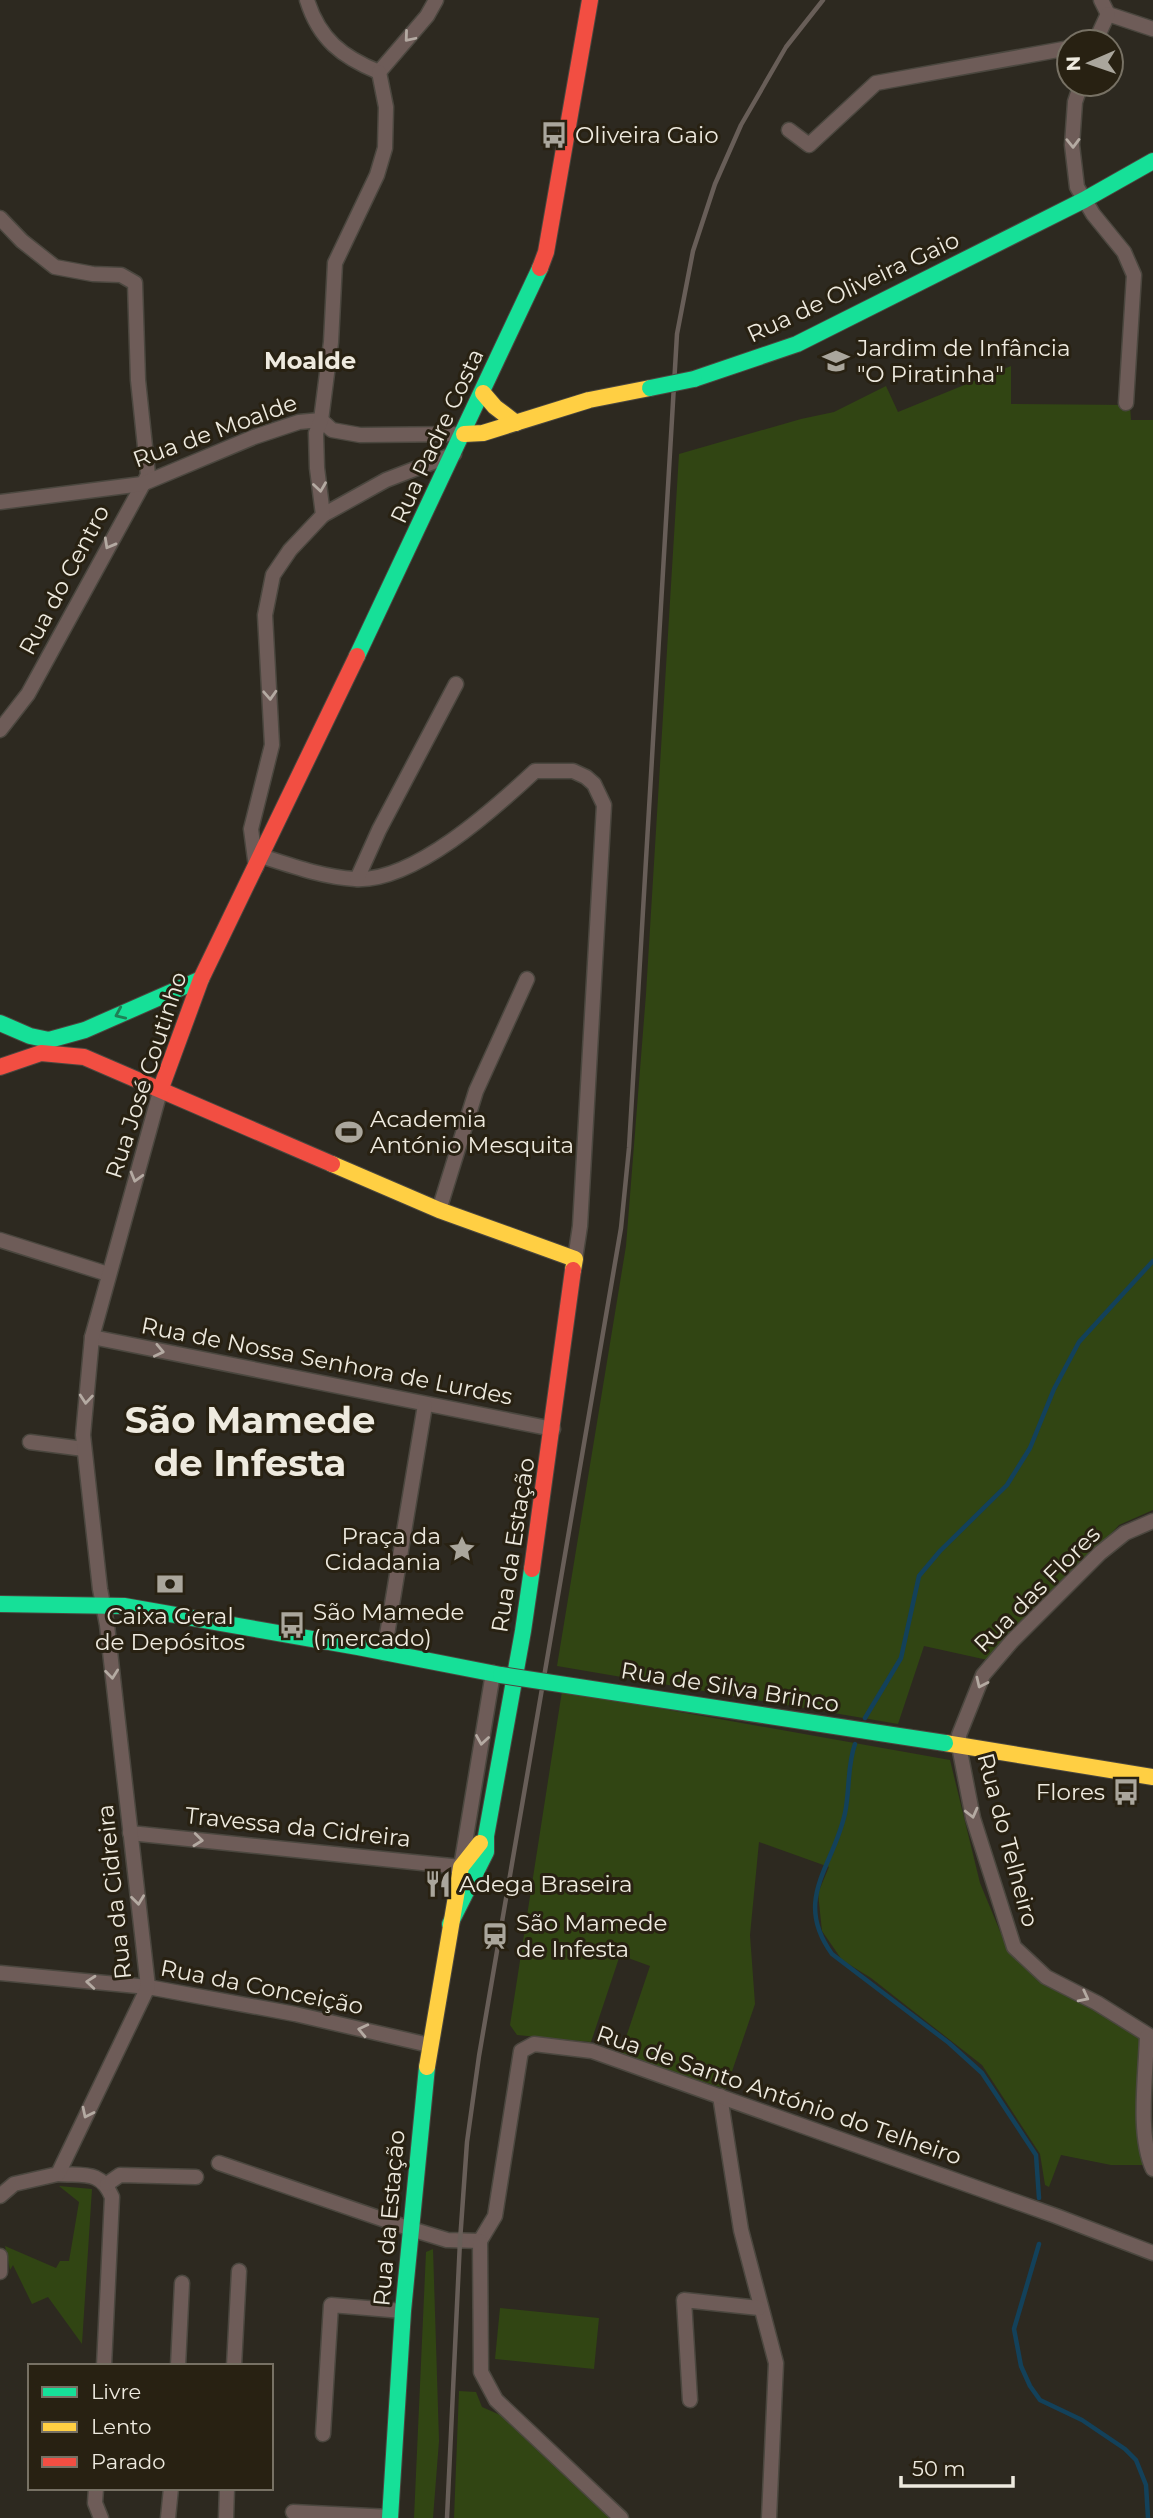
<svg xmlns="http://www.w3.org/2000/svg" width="1153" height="2518" font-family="Montserrat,sans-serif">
<rect width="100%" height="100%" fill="#2d2920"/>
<g fill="#314513">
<path d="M1011 366V404L1130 405 1131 420H1153V1510L1119 1525 992 1661 924 1646 898 1724 557 1666 626 1246 646 994 679 454 801 419 834 412 886 386 898 412Z"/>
<path d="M562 1691 950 1760 980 1883 1009 1953 1042 1981 1109 2016 1141 2039 1146 2165H1111L1061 2155 1049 2187 1045 2185 1040 2154 982 2065 871 1978 842 1960 822 1931 818 1893 829 1867 759 1842 750 1935 755 2004 726 2089 620 2055 650 1966 620 1955 591 2042 517 2035 510 2025Z"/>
<path d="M59 2186 92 2189 82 2344 48 2297 32 2304 13 2265 10 2270 5 2246 56 2268 60 2261H69L79 2202Z"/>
<path d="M433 2249 439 2441 433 2518H414L426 2252Z"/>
<path d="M500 2308 599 2318 594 2369 495 2359Z"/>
<path d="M459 2391 476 2392 482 2407 505 2417 616 2518H454Z"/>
</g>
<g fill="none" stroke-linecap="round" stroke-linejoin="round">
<g stroke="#13415a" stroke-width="4.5">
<path d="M865 1718 901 1658 919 1576 940 1551 1007 1485 1030 1448 1054 1389 1079 1342 1153 1261"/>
<path d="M855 1744C847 1766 850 1789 845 1813 834 1866 792 1899 832 1954L949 2043 982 2073 1036 2155 1039 2198"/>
<path d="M1039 2244 1014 2329 1021 2366 1030 2386 1040 2400 1082 2420 1125 2449 1136 2460 1146 2485 1148 2518"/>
</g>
<defs>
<g id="street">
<path d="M307 0C319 39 342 57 379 72"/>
<path d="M1101 0 1108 14 1153 29"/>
<path d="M1095 42 1108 14"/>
<path d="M379 72 427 16 436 0"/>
<path d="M1081 84 1075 102 1072 145 1077 187 1093 214 1124 252 1134 275 1126 403"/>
<path d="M789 130 809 145 876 83 1069 48"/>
<path d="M0 218 22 241 55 267 93 274 121 275 135 283 138 380 148 475 28 694 0 730"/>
<path d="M321 420 332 430 360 435 464 434"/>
<path d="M0 502 142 484 254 437 299 422 321 420"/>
<path d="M323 515 386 480 454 454"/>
<path d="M261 856C292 866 323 877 355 879 413 883 494 809 535 771H573L586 777 594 784 604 805 580 1226 575 1259"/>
<path d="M256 867 251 829 272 745 265 615 273 575 290 550 323 515 317 468 316 433 321 420 331 342 335 263 377 175 385 148 386 107 379 72"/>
<path d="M357 879 379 830 456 684"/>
<path d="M439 1210 476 1091 527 979"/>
<path d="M0 1240 108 1274"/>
<path d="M92 1337 553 1429"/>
<path d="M30 1442 84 1449"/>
<path d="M1153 1521 1125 1533 1100 1553 1012 1641 983 1675 959 1735V1746L973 1818 1014 1947 1046 1977 1097 2003 1153 2038"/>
<path d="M384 1653 425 1405"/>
<path d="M130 1833 461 1867 493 1673"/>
<path d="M0 1973 148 1987 295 2014 429 2045"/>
<path d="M1147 2036C1146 2075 1137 2134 1153 2169"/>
<path d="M720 2096 741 2230 776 2363 769 2518"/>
<path d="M219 2163 411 2229 447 2240 480 2241 495 2216 521 2051 534 2044 592 2051 1056 2216 1153 2253"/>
<path d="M58 2174C84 2176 101 2170 112 2197L104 2366"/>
<path d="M107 2184 120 2175 196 2177"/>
<path d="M0 2196 14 2184 58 2174 148 1987 107 1625 100 1589 83 1435 92 1337 161 1088"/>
<path d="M480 2241 481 2372 496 2400 621 2518"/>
<path d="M0 2256V2272"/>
<path d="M178 2366 182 2283"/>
<path d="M234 2366 239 2271"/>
<path d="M690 2400 684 2300 759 2308"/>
<path d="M323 2434 331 2305 403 2311"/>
<path d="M96 2488 95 2503 101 2518"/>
<path d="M293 2512 390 2517"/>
<path d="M168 2518 171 2488"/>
<path d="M226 2518 227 2488"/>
</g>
<g id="fast">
<path d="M694 379 797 344 1084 200 1153 161"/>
<path d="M357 656 540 268"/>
<path d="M0 1023 30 1036 49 1040 85 1030 201 979"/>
<path d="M0 1604 124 1606 358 1647 501 1675"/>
<path d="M450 1924 486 1852V1836L523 1631 532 1569"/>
<path d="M390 2518 403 2311 427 2067"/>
</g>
<g id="slow">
<path d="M483 393 495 407 516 423"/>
<path d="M464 434 483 433 589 400 650 388"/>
<path d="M332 1164 439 1210 575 1259 573 1270"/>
<path d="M945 1743 1153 1777"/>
<path d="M427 2067 461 1867 480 1843"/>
</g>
<g id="jam">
<path d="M540 268 546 252 590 0"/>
<path d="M0 1067 41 1053 84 1057 332 1164"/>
<path d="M161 1088 201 979 357 656"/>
<path d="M532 1569 573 1270"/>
</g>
</defs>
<use href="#street" stroke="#4b473f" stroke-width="17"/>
<use href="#fast" stroke="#4b473f" stroke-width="18"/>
<use href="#slow" stroke="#4b473f" stroke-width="18"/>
<use href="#jam" stroke="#4b473f" stroke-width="18"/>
<use href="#street" stroke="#6e5c58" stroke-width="14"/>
<use href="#fast" stroke="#16e098" stroke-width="16"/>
<use href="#slow" stroke="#ffcf43" stroke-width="16"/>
<use href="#jam" stroke="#f24e42" stroke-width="16"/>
<path stroke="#685e58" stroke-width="4.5" d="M447 2518 460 2241 467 2142 479 2056 621 1228 629 1148 677 334 693 251 715 184 741 125 786 47 823 0"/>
<defs>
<g id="fast-bridge">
<path d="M650 388 694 379"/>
<path d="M501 1675 945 1743"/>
</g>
</defs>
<use href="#fast-bridge" stroke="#4b473f" stroke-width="18" stroke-linecap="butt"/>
<use href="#fast-bridge" stroke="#16e098" stroke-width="16"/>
</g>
<defs><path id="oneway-chevron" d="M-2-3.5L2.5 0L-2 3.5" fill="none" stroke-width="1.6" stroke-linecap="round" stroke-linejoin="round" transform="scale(1.75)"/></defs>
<g stroke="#b4aaa2">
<use href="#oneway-chevron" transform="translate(409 37) rotate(130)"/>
<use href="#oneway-chevron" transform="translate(1073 143) rotate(89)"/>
<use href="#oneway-chevron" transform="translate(320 487) rotate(82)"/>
<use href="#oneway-chevron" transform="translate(109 544) rotate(119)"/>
<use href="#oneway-chevron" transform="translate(270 695) rotate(87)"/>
<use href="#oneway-chevron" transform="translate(136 1177) rotate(106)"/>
<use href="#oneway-chevron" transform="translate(159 1351) rotate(12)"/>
<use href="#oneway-chevron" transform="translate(86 1399) rotate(95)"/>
<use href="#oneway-chevron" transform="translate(112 1674) rotate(84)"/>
<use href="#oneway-chevron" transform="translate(981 1683) rotate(115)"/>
<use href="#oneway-chevron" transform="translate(482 1740) rotate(99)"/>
<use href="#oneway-chevron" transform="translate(972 1813) rotate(76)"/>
<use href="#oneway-chevron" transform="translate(198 1840) rotate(6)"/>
<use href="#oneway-chevron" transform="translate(138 1900) rotate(83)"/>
<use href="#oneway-chevron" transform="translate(91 1982) rotate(-175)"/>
<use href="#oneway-chevron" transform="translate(1084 1997) rotate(27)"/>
<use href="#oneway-chevron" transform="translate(363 2030) rotate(-167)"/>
<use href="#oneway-chevron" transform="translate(87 2113) rotate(116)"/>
</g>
<use stroke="#1f8055" href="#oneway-chevron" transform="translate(120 1014) rotate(156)"/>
<defs>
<symbol id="bus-bare" viewBox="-9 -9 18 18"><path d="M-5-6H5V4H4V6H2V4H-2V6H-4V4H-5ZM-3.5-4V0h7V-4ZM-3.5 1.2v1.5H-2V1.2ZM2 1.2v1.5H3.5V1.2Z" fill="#aaa69c" stroke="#282112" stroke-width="2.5" paint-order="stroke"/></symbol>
<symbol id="school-bare" viewBox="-9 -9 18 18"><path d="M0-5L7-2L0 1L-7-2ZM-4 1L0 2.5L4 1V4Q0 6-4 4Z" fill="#aaa69c" stroke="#282112" stroke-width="2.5" paint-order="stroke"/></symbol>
<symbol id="stadium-bare" viewBox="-9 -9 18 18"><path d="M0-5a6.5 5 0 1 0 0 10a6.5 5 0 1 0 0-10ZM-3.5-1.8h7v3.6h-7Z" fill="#aaa69c" stroke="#282112" stroke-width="2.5" paint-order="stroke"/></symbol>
<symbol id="sight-bare" viewBox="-9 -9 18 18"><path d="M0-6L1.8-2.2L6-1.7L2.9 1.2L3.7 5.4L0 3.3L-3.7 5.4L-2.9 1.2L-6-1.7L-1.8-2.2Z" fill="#aaa69c" stroke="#282112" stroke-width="2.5" paint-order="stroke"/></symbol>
<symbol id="bank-bare" viewBox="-9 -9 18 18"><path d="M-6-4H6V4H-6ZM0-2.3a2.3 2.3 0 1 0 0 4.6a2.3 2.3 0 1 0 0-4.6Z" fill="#aaa69c" stroke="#282112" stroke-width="2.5" paint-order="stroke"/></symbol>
<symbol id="restaurant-bare" viewBox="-9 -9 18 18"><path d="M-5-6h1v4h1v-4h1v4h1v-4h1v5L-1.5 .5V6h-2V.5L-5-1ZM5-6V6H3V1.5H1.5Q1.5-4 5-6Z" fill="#aaa69c" stroke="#282112" stroke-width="2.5" paint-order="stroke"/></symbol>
<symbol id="station-bare" viewBox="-9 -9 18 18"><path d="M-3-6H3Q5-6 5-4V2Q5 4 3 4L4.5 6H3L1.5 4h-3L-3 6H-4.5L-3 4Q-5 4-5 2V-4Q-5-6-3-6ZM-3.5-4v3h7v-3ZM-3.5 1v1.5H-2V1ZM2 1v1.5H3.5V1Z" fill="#aaa69c" stroke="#282112" stroke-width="2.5" paint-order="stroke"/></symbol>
</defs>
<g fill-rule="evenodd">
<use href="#bus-bare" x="535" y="116" width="38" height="38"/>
<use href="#school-bare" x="817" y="342" width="38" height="38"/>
<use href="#stadium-bare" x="330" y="1113" width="38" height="38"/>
<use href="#sight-bare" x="443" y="1530" width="38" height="38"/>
<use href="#bank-bare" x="151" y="1565" width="38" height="38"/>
<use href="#bus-bare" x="273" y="1606" width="38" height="38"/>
<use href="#bus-bare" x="1107" y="1773" width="38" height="38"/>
<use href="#restaurant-bare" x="419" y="1865" width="38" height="38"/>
<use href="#station-bare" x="476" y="1917" width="38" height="38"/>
</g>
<g text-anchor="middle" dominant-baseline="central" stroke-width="6" stroke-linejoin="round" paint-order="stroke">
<g font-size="23" fill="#eeeadf" stroke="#282112" text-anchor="start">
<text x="575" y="135">Oliveira Gaio</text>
<text x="857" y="348">Jardim de Infância<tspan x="857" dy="26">"O Piratinha"</tspan></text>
<text x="370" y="1119">Academia<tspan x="370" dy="26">António Mesquita</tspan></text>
<text x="441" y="1536" text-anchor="end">Praça da<tspan x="441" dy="26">Cidadania</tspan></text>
<text x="313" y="1612">São Mamede<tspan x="313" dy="26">(mercado)</tspan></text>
<text x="170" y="1616" text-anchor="middle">Caixa Geral<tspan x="170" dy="26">de Depósitos</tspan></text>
<text x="1105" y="1792" text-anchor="end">Flores</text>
<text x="459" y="1884">Adega Braseira</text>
<text x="516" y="1923">São Mamede<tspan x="516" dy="26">de Infesta</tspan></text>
</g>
<g font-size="23" fill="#eeeadf" stroke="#282112">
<text transform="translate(853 287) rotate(-25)">Rua de Oliveira Gaio</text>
<text transform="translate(215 431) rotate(-20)">Rua de Moalde</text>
<text transform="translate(437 436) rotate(-65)">Rua Padre Costa</text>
<text transform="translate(64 580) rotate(-62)">Rua do Centro</text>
<text transform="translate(146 1075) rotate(-72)">Rua José Coutinho</text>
<text transform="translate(327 1361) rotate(11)">Rua de Nossa Senhora de Lurdes</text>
<text transform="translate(513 1545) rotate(-81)">Rua da Estação</text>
<text transform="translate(1037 1589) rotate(-45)">Rua das Flores</text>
<text transform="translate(730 1687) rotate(9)">Rua de Silva Brinco</text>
<text transform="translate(298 1827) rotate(6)">Travessa da Cidreira</text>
<text transform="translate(1008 1840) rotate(75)">Rua do Telheiro</text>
<text transform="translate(114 1892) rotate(-96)">Rua da Cidreira</text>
<text transform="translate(262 1987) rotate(11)">Rua da Conceição</text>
<text transform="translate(779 2095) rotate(19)">Rua de Santo António do Telheiro</text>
<text transform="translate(389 2218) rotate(-85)">Rua da Estação</text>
</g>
<g font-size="24" font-weight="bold" fill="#eeeadf" stroke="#282112">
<text x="310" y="360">Moalde</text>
</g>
<g font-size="37" font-weight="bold" fill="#eeeadf" stroke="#282112">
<text x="250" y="1419">São Mamede<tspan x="250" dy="43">de Infesta</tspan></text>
</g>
</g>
<rect x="28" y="2364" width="245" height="126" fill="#282112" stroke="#777164" stroke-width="2"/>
<rect x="42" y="2387" width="35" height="10" fill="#16e098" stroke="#777164" stroke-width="2"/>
<text x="91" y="2399" font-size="21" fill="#eeeadf">Livre</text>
<rect x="42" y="2422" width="35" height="10" fill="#ffcf43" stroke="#777164" stroke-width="2"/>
<text x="91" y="2434" font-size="21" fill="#eeeadf">Lento</text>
<rect x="42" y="2457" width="35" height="10" fill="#f24e42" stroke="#777164" stroke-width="2"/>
<text x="91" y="2469" font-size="21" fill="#eeeadf">Parado</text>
<g transform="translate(1090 63) rotate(268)"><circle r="33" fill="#282112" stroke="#777164" stroke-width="2"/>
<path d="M0-5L12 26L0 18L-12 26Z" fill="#aaa69c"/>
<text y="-10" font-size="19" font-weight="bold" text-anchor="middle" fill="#eeeadf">N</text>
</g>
<path d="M901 2476v10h112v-10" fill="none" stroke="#eeeadf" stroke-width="3.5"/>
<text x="912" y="2476" font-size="21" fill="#eeeadf" stroke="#282112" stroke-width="5" paint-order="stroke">50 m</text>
</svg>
